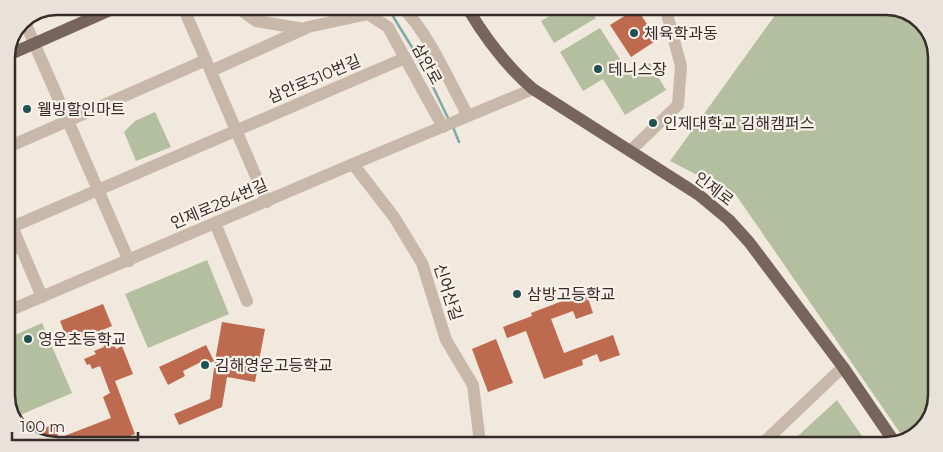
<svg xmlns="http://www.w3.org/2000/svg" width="943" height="452" font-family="Montserrat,'Noto Sans KR',sans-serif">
<rect width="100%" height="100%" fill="#f1e8de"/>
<g fill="#b4bf9f">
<path d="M562 9H590L596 18 554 43 541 21Z"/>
<path d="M778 11H908L928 29 937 54 932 417 914 437 905 440 736 195 670 161Z"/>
<path d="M600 28 630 75 650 63 666 90 625 115 603 79 583 91 560 52Z"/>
<path d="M155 112 171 147 136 161 124 132 135 121Z"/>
<path d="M207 260 229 314 148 348 125 294Z"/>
<path d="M42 323 72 393 13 418 6 398V339Z"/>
<path d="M837 400 869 446 788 445Z"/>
</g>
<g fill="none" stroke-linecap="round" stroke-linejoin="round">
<g stroke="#7faaab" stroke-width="2.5">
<path d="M257 7 268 14H295L331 8"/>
<path d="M383 8 391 13 421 62 449 120"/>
<path d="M453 127 459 142"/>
</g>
</g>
<g fill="#bd6a4f">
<path d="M634 10H638L657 40 631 57 610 25Z"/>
<path d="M586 292 593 313 576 319 573 311 551 319 564 353 613 335 620 355 600 362 597 354 582 360 583 365 544 379 526 331 507 338 503 327 532 316 531 313Z"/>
<path d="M103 304 112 326 69 344 60 321Z"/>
<path d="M222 322 265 329 255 382 227 377 222 407 179 425 174 414 210 399 215 361Z"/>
<path d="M496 339 513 383 488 392 472 349Z"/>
<path d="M113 341 116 349 122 346 133 374 115 381 135 434 116 441H111L110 439 104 441H37L35 435 46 431 44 428 54 424 59 438 111 418 103 397 110 393 100 366 92 369 90 364 87 365 84 359 96 354 94 351 104 347 103 344Z"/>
<path d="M206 345 214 361 203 366 201 362 183 371 185 376 168 385 159 367Z"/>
</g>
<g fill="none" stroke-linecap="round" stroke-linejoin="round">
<g stroke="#c8b8aa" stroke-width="12">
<path d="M183 7 267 202"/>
<path d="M237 7 256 21 304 29 308 27 368 14 388 27 443 127"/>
<path d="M403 8C429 34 450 83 468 116"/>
<path d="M24 20 129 261"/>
<path d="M211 71 304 29"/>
<path d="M6 148 206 60"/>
<path d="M630 151 678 105 681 66 666 10"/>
<path d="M353 164 394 217 422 263 446 340 473 385 480 443"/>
<path d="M6 212 42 297"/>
<path d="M215 223 247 301"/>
<path d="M12 227 405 58"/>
<path d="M6 252 20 246"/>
<path d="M6 312 353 164 533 89"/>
<path d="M761 445 843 367"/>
</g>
<g stroke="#77655c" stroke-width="12">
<path d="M468 9C486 39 506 66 533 89L699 195 729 220 749 242 843 367 895 443"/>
<path d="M6 56 117 7"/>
</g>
</g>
<g fill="#225154" stroke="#f8f2ea" stroke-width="2">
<circle cx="634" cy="33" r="5"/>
<circle cx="598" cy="69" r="5"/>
<circle cx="27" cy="109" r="5"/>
<circle cx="653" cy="123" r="5"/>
<circle cx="517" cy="294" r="5"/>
<circle cx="28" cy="339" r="5"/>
<circle cx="205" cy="365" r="5"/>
</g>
<g text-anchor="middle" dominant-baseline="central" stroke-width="4.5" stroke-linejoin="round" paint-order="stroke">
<g font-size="16" fill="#362d29" stroke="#f8f2ea" text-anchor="start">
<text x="644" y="33">체육학과동</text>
<text x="608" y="69">테니스장</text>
<text x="37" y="109">웰빙할인마트</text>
<text x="663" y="123">인제대학교 김해캠퍼스</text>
<text x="527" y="294">삼방고등학교</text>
<text x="38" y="339">영운초등학교</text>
<text x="215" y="365">김해영운고등학교</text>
</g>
<g font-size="16" fill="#362d29" stroke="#f8f2ea">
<text transform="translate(427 64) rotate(61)">삼안로</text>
<text transform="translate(314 79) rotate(-23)">삼안로310번길</text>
<text transform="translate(714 189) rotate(37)">인제로</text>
<text transform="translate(219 204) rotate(-23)">인제로284번길</text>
<text transform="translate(448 292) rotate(72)">신어산길</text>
</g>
</g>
<path d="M0 0H943V452H0ZM57 15H886A42 42 0 0 1 928 57V395A42 42 0 0 1 886 437H57A42 42 0 0 1 15 395V57A42 42 0 0 1 57 15Z" fill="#e8e2db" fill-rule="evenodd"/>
<path fill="none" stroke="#362d29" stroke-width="2.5" d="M57 15H886A42 42 0 0 1 928 57V395A42 42 0 0 1 886 437H57A42 42 0 0 1 15 395V57A42 42 0 0 1 57 15Z"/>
<path d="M12 432v8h126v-8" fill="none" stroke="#362d29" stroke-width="2.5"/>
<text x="20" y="432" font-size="15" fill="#362d29" stroke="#f8f2ea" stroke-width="4" paint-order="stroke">100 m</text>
</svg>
